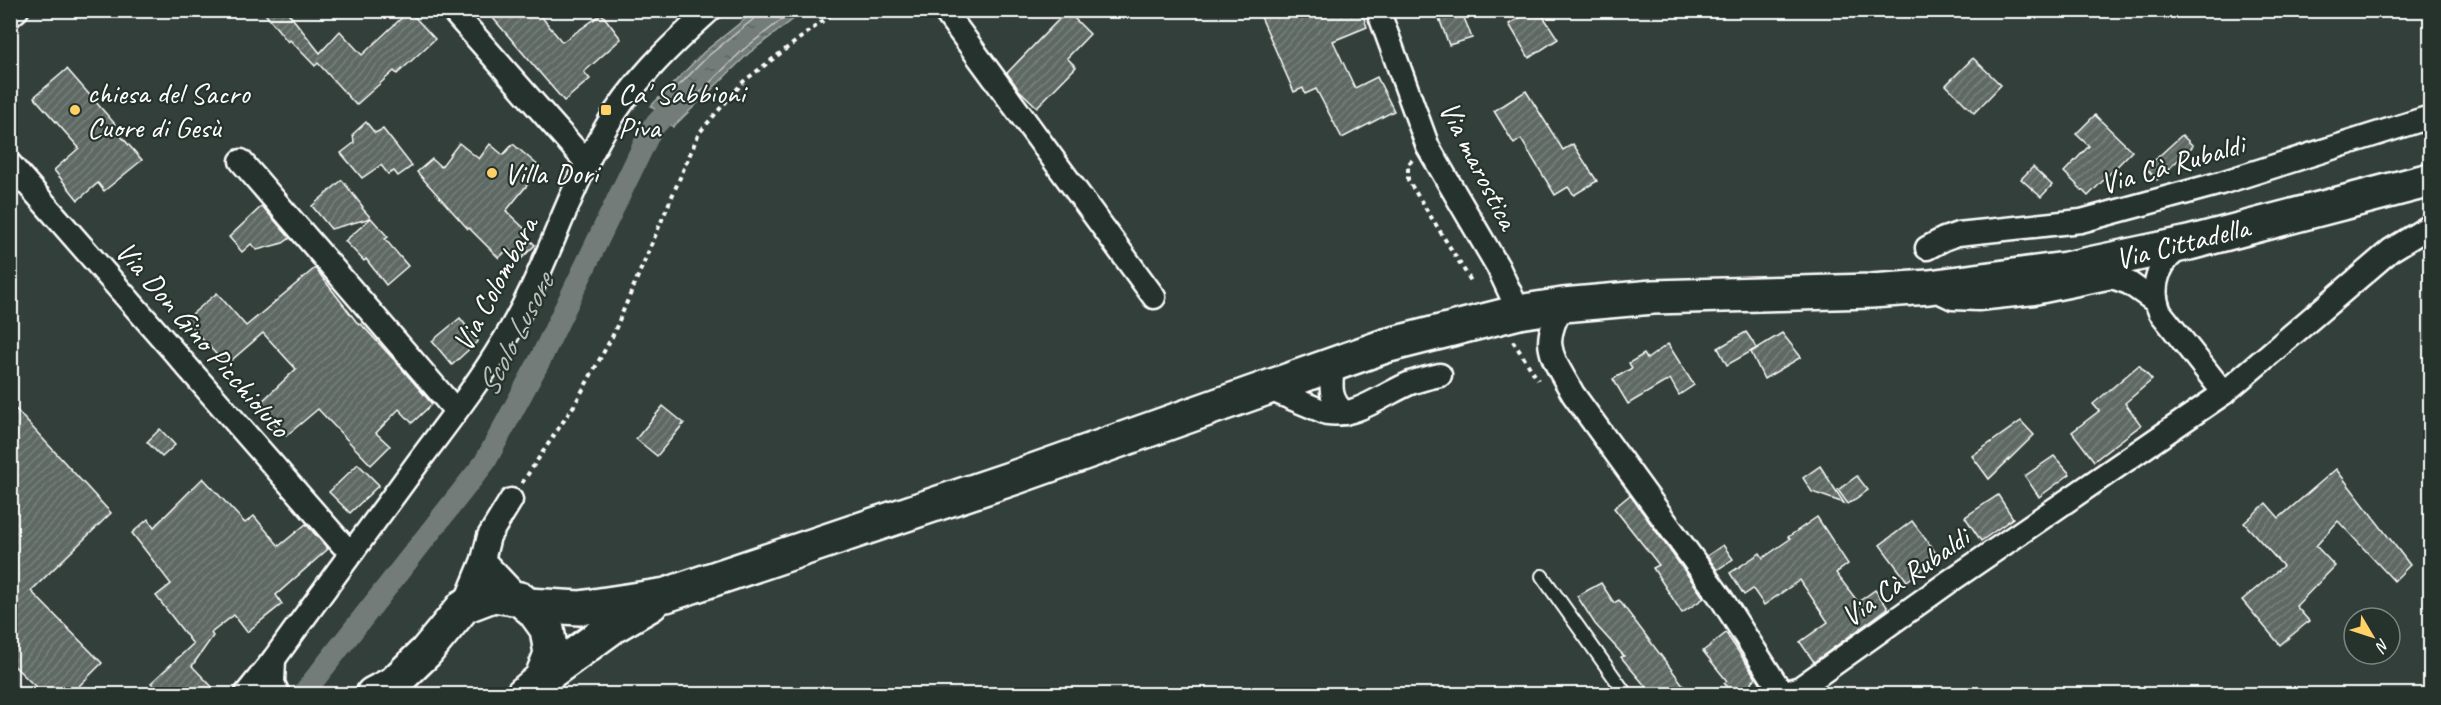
<svg xmlns="http://www.w3.org/2000/svg" width="2441" height="705" font-family="Caveat,sans-serif">
<defs>
<pattern id="water-ripples" width="26" height="14" patternUnits="userSpaceOnUse" patternTransform="scale(1.5)"><rect width="26" height="14" fill="#737b78"/><path d="M2 4q2-2 4 0t4 0M15 11q2-2 4 0t4 0" fill="none" stroke="#606462"/></pattern>
<pattern id="building-hatch" width="6" height="6" patternUnits="userSpaceOnUse" patternTransform="scale(1.5)"><rect width="6" height="6" fill="#5f6964"/><path d="M-1 1l2-2M0 6l6-6M5 7l2-2" fill="none" stroke="#77807b"/></pattern>
</defs>
<rect width="100%" height="100%" fill="#333f3a"/>
<filter id="ink" filterUnits="userSpaceOnUse"><feTurbulence type="fractalNoise" baseFrequency=".0167" numOctaves="2"/><feDisplacementMap in="SourceGraphic" scale="12" xChannelSelector="R" yChannelSelector="G"/><feConvolveMatrix kernelMatrix="1 2 1 2 8 2 1 2 1" color-interpolation-filters="sRGB"/></filter>
<g filter="url(#ink)">
<path fill="url(#water-ripples)" stroke="#abb0ae" stroke-width="1.5" d="M755 11H804L749 53 673 127 651 106 704 52Z"/>
<g fill="none" stroke-linecap="round" stroke-linejoin="round">
<path stroke="#c7cac9" stroke-width="1.5" d="M758 10 756 17 708 56 661 104V108L671 117H675L744 49 794 10"/>
<path stroke="#737b78" stroke-width="22" d="M303 694 485 462 540 360 652 128 683 96"/>
</g>
<g fill="url(#building-hatch)" stroke="#fff" stroke-width="1.5">
<path d="M262 10H286L320 53 340 31 362 55 409 11 435 39 397 74 394 71 356 105 318 63 315 66 290 40 288 42Z"/>
<path d="M486 10H536L562 42 602 14 621 39 584 72 590 79 564 101Z"/>
<path d="M1258 10H1361L1367 27 1333 41 1355 88 1377 77 1394 111 1342 138 1316 89 1305 94 1303 88 1294 92Z"/>
<path d="M1436 10H1461L1472 38 1449 45Z"/>
<path d="M1533 10H1539L1558 39 1529 58 1509 24Z"/>
<path d="M1067 11 1090 34 1067 58 1076 67 1037 107 1019 90 1007 73Z"/>
<path d="M1973 58 2001 85 1974 113 1946 85Z"/>
<path d="M67 69 115 124 113 127 142 160 104 191 98 183 78 200 54 170 79 148 34 97Z"/>
<path d="M1526 91 1563 150 1573 144 1597 181 1574 195 1568 187 1555 195 1521 139 1514 144 1494 111Z"/>
<path d="M2095 115 2132 151 2088 196 2064 172 2089 146 2076 134Z"/>
<path d="M366 122 375 133 383 129 412 166 398 176 394 171 388 174 381 165 362 178 341 153 354 143 353 134Z"/>
<path d="M2182 135 2193 146 2157 180 2146 168Z"/>
<path d="M459 143 479 159 490 144 503 155 513 144 541 168 506 211 527 231 525 235 535 245 520 260 508 249 499 258 469 228 468 229 417 172 432 159 441 167Z"/>
<path d="M2033 167 2052 185 2041 197 2021 179Z"/>
<path d="M342 180 363 207 362 208 388 237 385 239 408 266 386 285 366 259 364 261 345 241 371 218 331 229 312 206Z"/>
<path d="M262 206 290 238 283 243 257 250 251 244 242 252 229 237Z"/>
<path d="M315 268 359 325 361 324 396 362 432 404 412 423 399 409 376 433 390 446 371 465 318 409 286 436 257 406 296 369 263 333 226 365 185 320 217 293 246 326Z"/>
<path d="M460 318 478 341 452 365 432 341Z"/>
<path d="M1746 332 1757 348 1727 365 1718 348Z"/>
<path d="M1782 333 1801 357 1764 379 1751 352Z"/>
<path d="M1668 344 1694 385 1679 395 1670 379 1628 404 1613 379 1632 368 1629 363 1644 354 1647 359Z"/>
<path d="M2139 365 2152 380 2125 403 2141 425 2094 461 2072 432 2099 411 2093 404Z"/>
<path d="M10 403 111 513 31 591 102 663 71 694H63L56 687 47 694H43L10 662Z"/>
<path d="M663 406 684 423 657 456 636 439Z"/>
<path d="M2021 421 2034 435 1989 479 1972 456Z"/>
<path d="M160 429 175 445 162 457 147 442Z"/>
<path d="M2054 456 2070 474 2039 497 2025 476Z"/>
<path d="M358 464 379 485 350 513 329 492Z"/>
<path d="M1820 466 1844 503 1812 492 1803 478Z"/>
<path d="M2336 469 2410 565 2394 581 2338 521 2316 546 2335 566 2296 606 2309 621 2280 645 2242 600 2283 566 2244 523 2266 503 2279 518Z"/>
<path d="M1857 476 1868 490 1848 504 1838 490Z"/>
<path d="M203 478 245 523 254 516 279 546 306 524 328 549 276 595 282 604 247 632 234 615 211 633 213 636 192 666 219 694H164L151 683 193 644 156 596 171 584 132 533 148 519 154 527Z"/>
<path d="M1630 495 1704 598 1682 613 1653 568 1659 565 1614 508Z"/>
<path d="M1998 495 2013 518 1981 541 1965 517Z"/>
<path d="M1817 517 1848 564 1836 573 1858 602 1875 590 1888 608 1814 662 1800 642 1828 622 1800 580 1764 605 1753 589 1744 595 1730 573 1760 553 1763 558 1790 539 1788 537Z"/>
<path d="M1912 521 1939 557 1907 581 1880 545Z"/>
<path d="M1723 545 1733 559 1717 570 1707 556Z"/>
<path d="M1601 583 1614 603 1619 600 1690 694H1652L1630 668 1621 657 1624 656 1595 624 1577 596Z"/>
<path d="M1726 633 1756 678 1751 683 1763 694H1735L1724 683 1727 681 1703 651Z"/>
</g>
<g fill="none" stroke-linecap="round" stroke-linejoin="round">
<defs>
<path id="lane" d="M1542 576 1626 694"/>
<g id="street">
<path d="M452 10 587 163"/>
<path d="M944 10 1154 297"/>
<path d="M1378 10 1428 147 1498 267 1519 312"/>
<path d="M10 16 17 10"/>
<path d="M241 161 456 411"/>
<path d="M10 164 342 544 353 551"/>
<path d="M2184 246C2159 259 2149 286 2160 312L2224 393"/>
<path d="M1927 248 1944 239 1958 234 2081 221 2221 183 2430 117"/>
<path d="M1936 290 1953 298 1978 299 2034 293 2112 277 2129 283 2156 302"/>
<path d="M1563 305C1539 345 1552 356 1573 394L1721 598 1782 693"/>
<path d="M1333 364C1331 385 1328 399 1345 413"/>
<path d="M1267 388 1327 413C1357 418 1386 392 1413 382 1422 379 1431 377 1440 375"/>
<path d="M483 560 520 599"/>
<path d="M464 606 483 560 489 536 511 500"/>
<path d="M274 659 273 683 278 694"/>
<path d="M246 694 274 659C322 592 371 527 419 461 448 422 478 384 503 342 545 275 565 197 605 129 631 83 670 46 710 10"/>
<path d="M1779 694 1800 688 1950 581 2224 393 2391 250 2430 226"/>
</g>
<g id="secondary">
<path d="M527 605 580 608 666 595 1016 477 1385 346 1519 312 1563 305 1653 297 1871 291 1929 287 2066 269 2189 243 2430 180"/>
<path d="M541 679 615 625 651 604"/>
<path d="M373 694 394 683 426 652 464 606 493 595 520 599 534 611 547 629 551 654 541 679 523 694"/>
</g>
</defs>
<use href="#lane" stroke="#fff" stroke-width="16"/>
<use href="#street" stroke="#fff" stroke-width="27"/>
<use href="#secondary" stroke="#fff" stroke-width="38"/>
<g stroke="#fff" stroke-width="4" stroke-dasharray="4.5 4.5" stroke-linecap="butt">
<path d="M1412 160 1408 165V180L1471 281"/>
<path d="M1513 341 1538 380"/>
<path d="M522 483 575 404 612 337 699 133 744 81 837 10"/>
</g>
<use href="#lane" stroke="#26332d" stroke-width="12"/>
<use href="#street" stroke="#26332d" stroke-width="22"/>
<use href="#secondary" stroke="#26332d" stroke-width="33"/>
</g>
</g>
<g fill="#ffd166" stroke="#26332d" stroke-width="2">
<circle cx="75" cy="110" r="6"/>
<rect x="600" y="104" width="12" height="12" rx="3"/>
<circle cx="492" cy="173" r="6"/>
</g>
<g text-anchor="middle" dominant-baseline="central" stroke-width="4.5" stroke-linejoin="round" paint-order="stroke">
<g font-size="30" fill="#fff" stroke="#26332d" text-anchor="start">
<text x="87" y="93">chiesa del Sacro<tspan x="87" dy="34">Cuore di Gesù</tspan></text>
<text x="618" y="93">Ca' Sabbioni<tspan x="618" dy="34">Piva</tspan></text>
<text x="504" y="173">Villa Dori</text>
</g>
<g font-size="30" fill="#fff" stroke="#26332d">
<text transform="translate(2172 164) rotate(-16)">Via Cà Rubaldi</text>
<text transform="translate(1479 165) rotate(63)">Via marostica</text>
<text transform="translate(2182 243) rotate(-14)">Via Cittadella</text>
<text transform="translate(495 284) rotate(-62)">Via Colombara</text>
<text transform="translate(203 339) rotate(49)">Via Don Gino Picchioluto</text>
<text transform="translate(1905 577) rotate(-35)">Via Cà Rubaldi</text>
</g>
<g font-size="32" font-style="italic" fill="#b9bdbc" stroke="#26332d">
<text transform="translate(515 335) rotate(-63)">Scolo Lusore</text>
</g>
</g>
<rect width="2441" height="705" fill="none" stroke="#26332d" stroke-width="36"/>
<rect x="18" y="18" width="2405" height="669" fill="none" stroke="#fff" stroke-width="2" filter="url(#ink)"/>
<g transform="translate(2372 636) rotate(129)"><circle r="28" fill="#26332d" stroke="#7d8581" stroke-width="1.5"/>
<path d="M0-4.5L10 22L0 15L-10 22Z" fill="#ffd166"/>
<text y="-9" font-size="16" font-weight="bold" text-anchor="middle" fill="#ffffff">N</text>
</g>
</svg>
